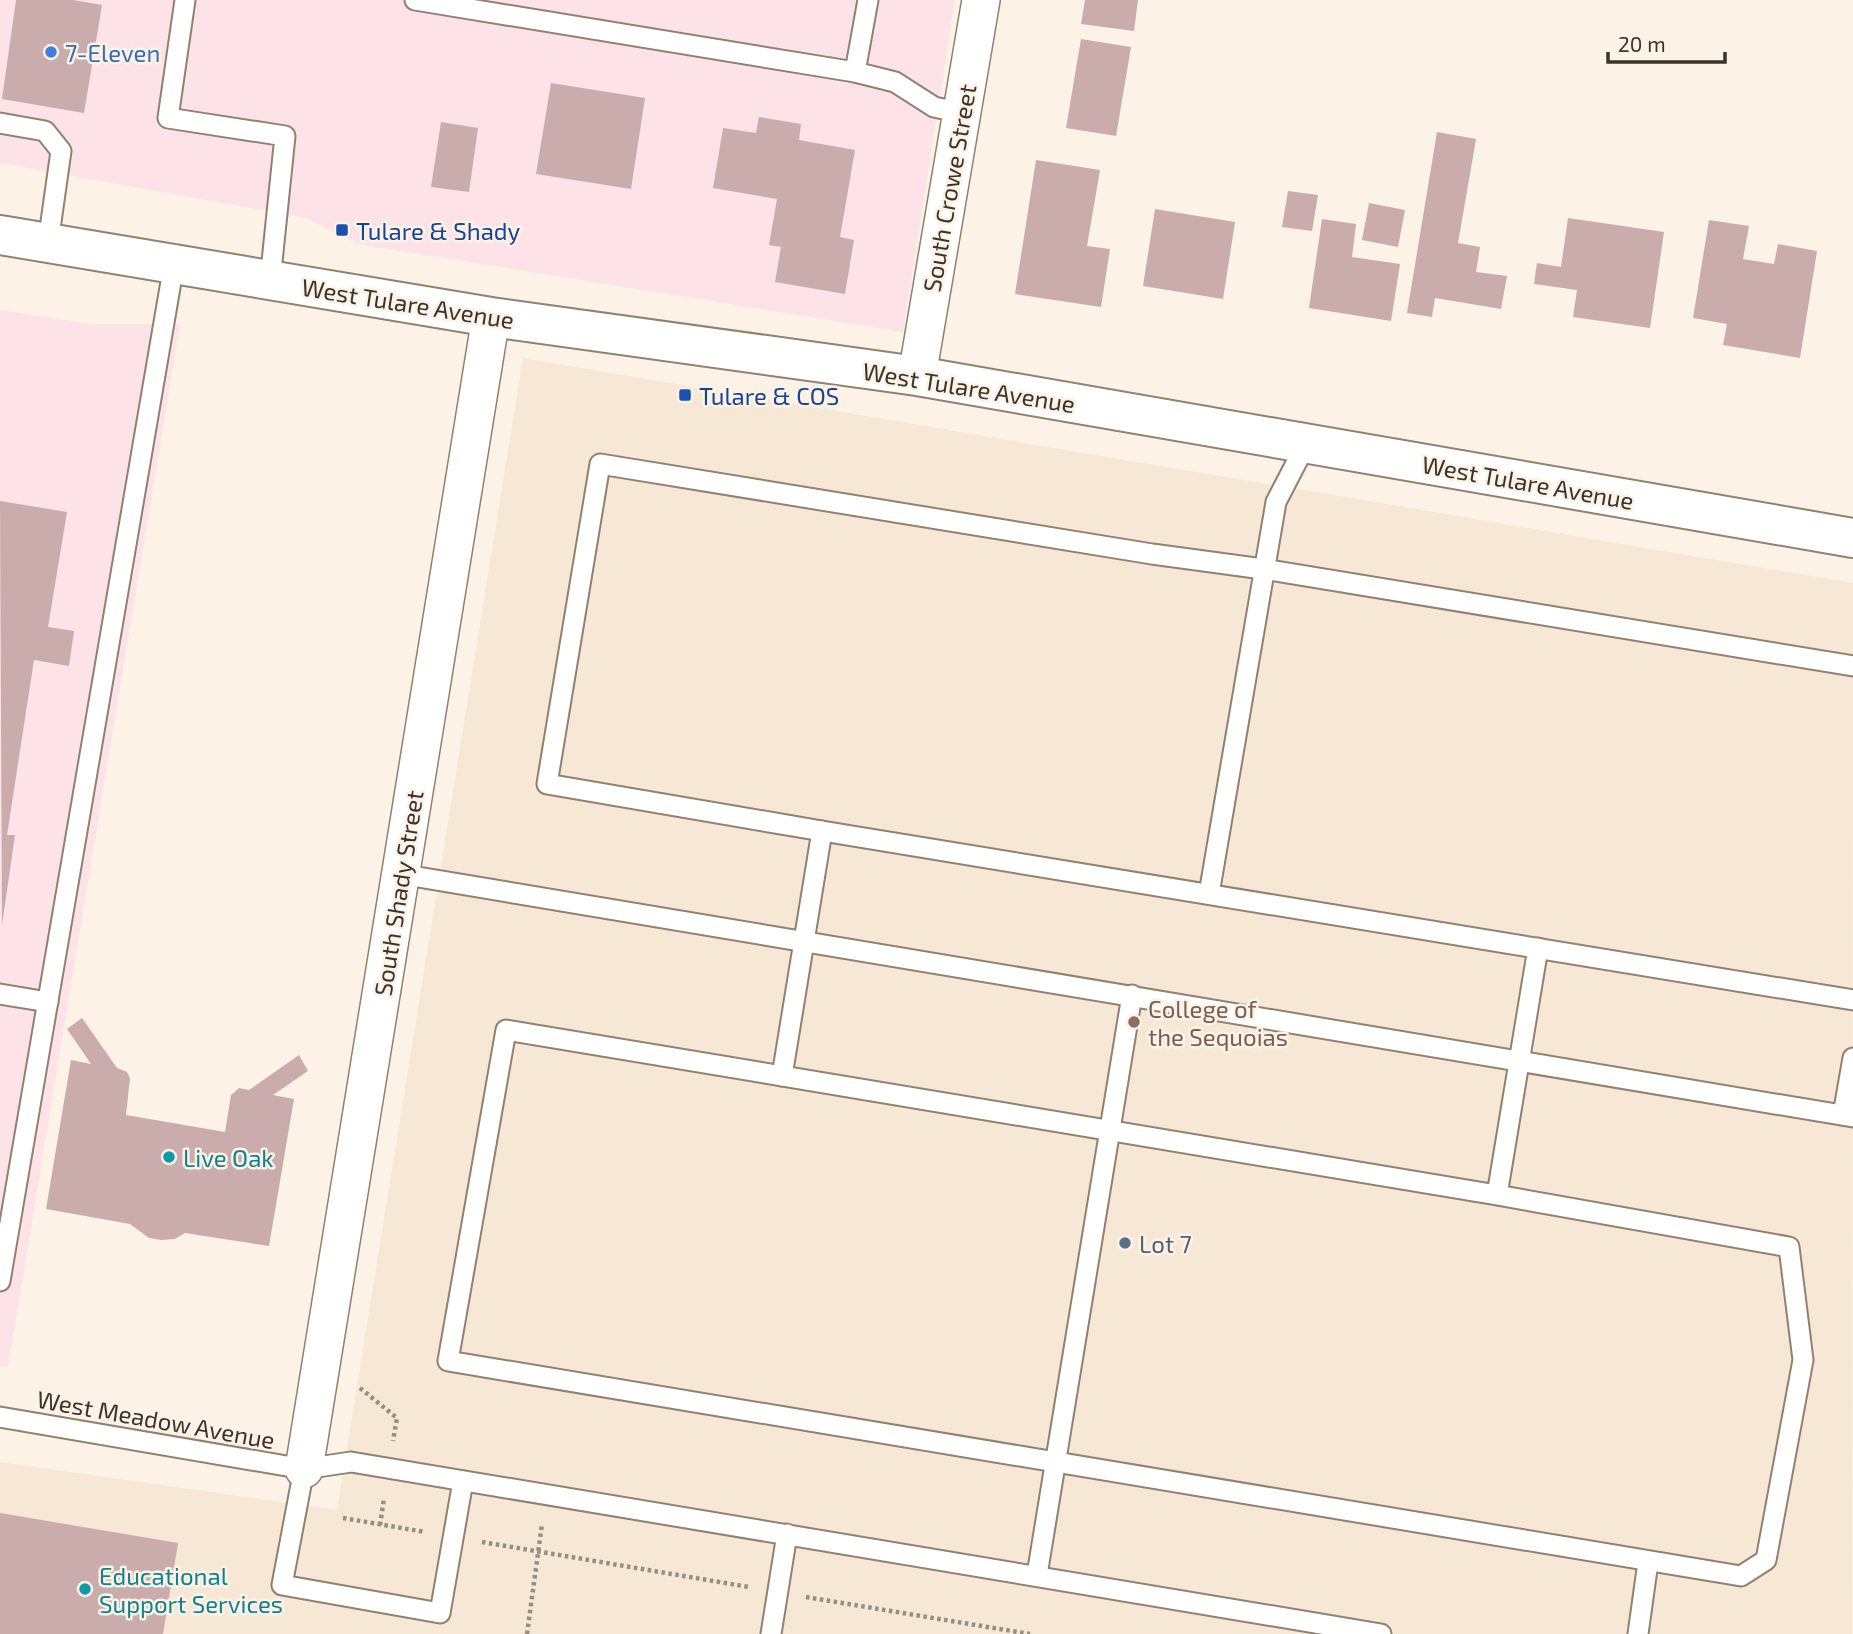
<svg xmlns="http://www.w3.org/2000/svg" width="1853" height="1634" font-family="'Exo 2',sans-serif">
<rect width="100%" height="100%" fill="#fdf2e6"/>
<g fill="#fde2e8">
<path d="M0 0H955L903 332 358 244 306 218 0 163Z"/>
<path d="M0 310 90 324H180L8 1367 0 1366Z"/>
</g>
<path fill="#f6e8d5" d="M523 358 1853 583 1852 1634H0V1462L337 1510Z"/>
<g fill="#c9acab">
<path d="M16 0H73L102 5 84 113 2 99Z"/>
<path d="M1085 0H1138L1134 31 1081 24Z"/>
<path d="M1081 39 1131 47 1116 136 1066 128Z"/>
<path d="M551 83 645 98 631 189 536 174Z"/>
<path d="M759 117 801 124 799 140 855 150 840 237 854 240 845 294 775 282 781 247 769 245 777 199 713 188 723 128 756 133Z"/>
<path d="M441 122 478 128 469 192 431 187Z"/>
<path d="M1437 132 1476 139 1458 243 1480 247 1476 272 1507 276 1501 309 1435 298 1432 317 1407 313Z"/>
<path d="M1036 160 1100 170 1087 246 1110 249 1101 307 1015 294Z"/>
<path d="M1288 191 1318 195 1312 231 1282 227Z"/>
<path d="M1369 203 1405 210 1398 247 1362 240Z"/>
<path d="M1155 209 1235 222 1223 299 1143 286Z"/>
<path d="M1568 218 1664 232 1650 328 1573 317 1577 290 1534 284 1537 263 1561 267Z"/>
<path d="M1322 219 1356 224 1352 257 1400 264 1391 321 1309 308Z"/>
<path d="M1709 220 1749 226 1743 259 1774 264 1778 244 1817 251 1800 358 1723 345 1727 324 1693 318Z"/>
<path d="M0 501 67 512 48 627 74 631 69 666 34 660 7 835H15L2 925Z"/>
<path d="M82 1018 117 1068 127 1072 130 1078 126 1115 225 1132 231 1095 239 1088 249 1090 299 1055 308 1071 273 1095 294 1099 269 1246 185 1233 175 1239 161 1240 149 1238 130 1224 46 1209 71 1060 91 1064 67 1029Z"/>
<path d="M0 1513 178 1543 163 1634H0Z"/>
</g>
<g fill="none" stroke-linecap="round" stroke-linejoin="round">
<defs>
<g id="lane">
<path d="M185 0 168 118 285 136 270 281"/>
<path d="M415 0 855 72 895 82 934 107 962 113"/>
<path d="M855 72 868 0"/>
<path d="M0 123 45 131 61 151 48 243"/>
<path d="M822 831 547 784 600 464 1152 554 1263 569 1853 666"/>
<path d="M400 874 1853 1117"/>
<path d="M1209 894 1276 502 1306 444"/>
<path d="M0 994 48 1002"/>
<path d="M782 1076 822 831 1853 1000"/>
<path d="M1843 1115 1853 1058"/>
<path d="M1497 1195 506 1030 448 1361 1741 1576 1766 1560 1803 1360 1789 1247 1497 1195 1538 948"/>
<path d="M0 1281 174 264"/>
<path d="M0 1417 304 1469 351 1462 1381 1634"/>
<path d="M304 1469 282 1585 440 1613 463 1481"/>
<path d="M1037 1575 1132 995"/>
<path d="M771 1634 787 1534"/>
<path d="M1638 1634 1648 1562"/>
</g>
<g id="street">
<path d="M917 376 981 0"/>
<path d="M304 1469 491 317"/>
</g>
<path id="secondary" d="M0 235 491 317 917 376 1853 538"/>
</defs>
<use href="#lane" stroke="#92816f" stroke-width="23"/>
<use href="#street" stroke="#92816f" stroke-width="40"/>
<use href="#secondary" stroke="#92816f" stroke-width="42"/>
<g stroke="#968d83" stroke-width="4.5" stroke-dasharray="3.5 3.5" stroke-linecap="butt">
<path d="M360 1388 397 1418 393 1441"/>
<path d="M343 1518 425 1532"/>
<path d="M380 1525 384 1498"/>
<path d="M482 1542 749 1587"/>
<path d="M806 1597 1030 1634"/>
<path d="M527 1634 542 1524"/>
</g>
<use href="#lane" stroke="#fff" stroke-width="19"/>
<use href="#street" stroke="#fff" stroke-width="37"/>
<use href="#secondary" stroke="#fff" stroke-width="38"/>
</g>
<circle fill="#3f7fe0" stroke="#fdf2e6" stroke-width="2.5" cx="51" cy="52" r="7"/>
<g fill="#1a4fb4" stroke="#fdf2e6" stroke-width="2.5">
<rect x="335" y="223" width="14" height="14" rx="3.5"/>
<rect x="678" y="388" width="14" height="14" rx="3.5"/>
</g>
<circle fill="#8d6e63" stroke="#fdf2e6" stroke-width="2.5" cx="1134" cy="1022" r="7"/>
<g fill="#0f9aa8" stroke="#fdf2e6" stroke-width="2.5">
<circle cx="169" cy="1157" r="7"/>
<circle cx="85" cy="1589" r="7"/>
</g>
<circle fill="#5c6f8a" stroke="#fdf2e6" stroke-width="2.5" cx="1125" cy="1243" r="7"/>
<g text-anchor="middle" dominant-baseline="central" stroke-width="5" stroke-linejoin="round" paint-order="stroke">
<g font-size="24" fill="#366cbe" stroke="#fdf2e6" text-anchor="start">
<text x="65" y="52">7-Eleven</text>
</g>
<g font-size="24" fill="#3b342c" stroke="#fdf2e6">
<text transform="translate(949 188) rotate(-80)">South Crowe Street</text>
<text transform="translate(408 303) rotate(9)">West Tulare Avenue</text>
<text transform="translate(969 387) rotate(9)">West Tulare Avenue</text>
<text transform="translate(1528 482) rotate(10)">West Tulare Avenue</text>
<text transform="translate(398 893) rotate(-81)">South Shady Street</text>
<text transform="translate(156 1419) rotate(10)">West Meadow Avenue</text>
</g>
<g font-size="24" fill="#164399" stroke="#fdf2e6" text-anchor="start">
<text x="356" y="230">Tulare &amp; Shady</text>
<text x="699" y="395">Tulare &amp; COS</text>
</g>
<g font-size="24" fill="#785e54" stroke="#fdf2e6" text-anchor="start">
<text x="1148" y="1008">College of<tspan x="1148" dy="28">the Sequoias</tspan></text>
</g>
<g font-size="24" fill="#0d838f" stroke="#fdf2e6" text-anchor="start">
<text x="183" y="1157">Live Oak</text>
<text x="99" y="1575">Educational<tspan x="99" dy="28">Support Services</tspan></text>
</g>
<g font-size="24" fill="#4e5e75" stroke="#fdf2e6" text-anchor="start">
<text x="1139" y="1243">Lot 7</text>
</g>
</g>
<path d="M1608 52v10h117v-10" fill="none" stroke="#3b342c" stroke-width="3.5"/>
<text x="1618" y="52" font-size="21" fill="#3b342c" stroke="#fdf2e6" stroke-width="5" paint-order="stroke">20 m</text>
</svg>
